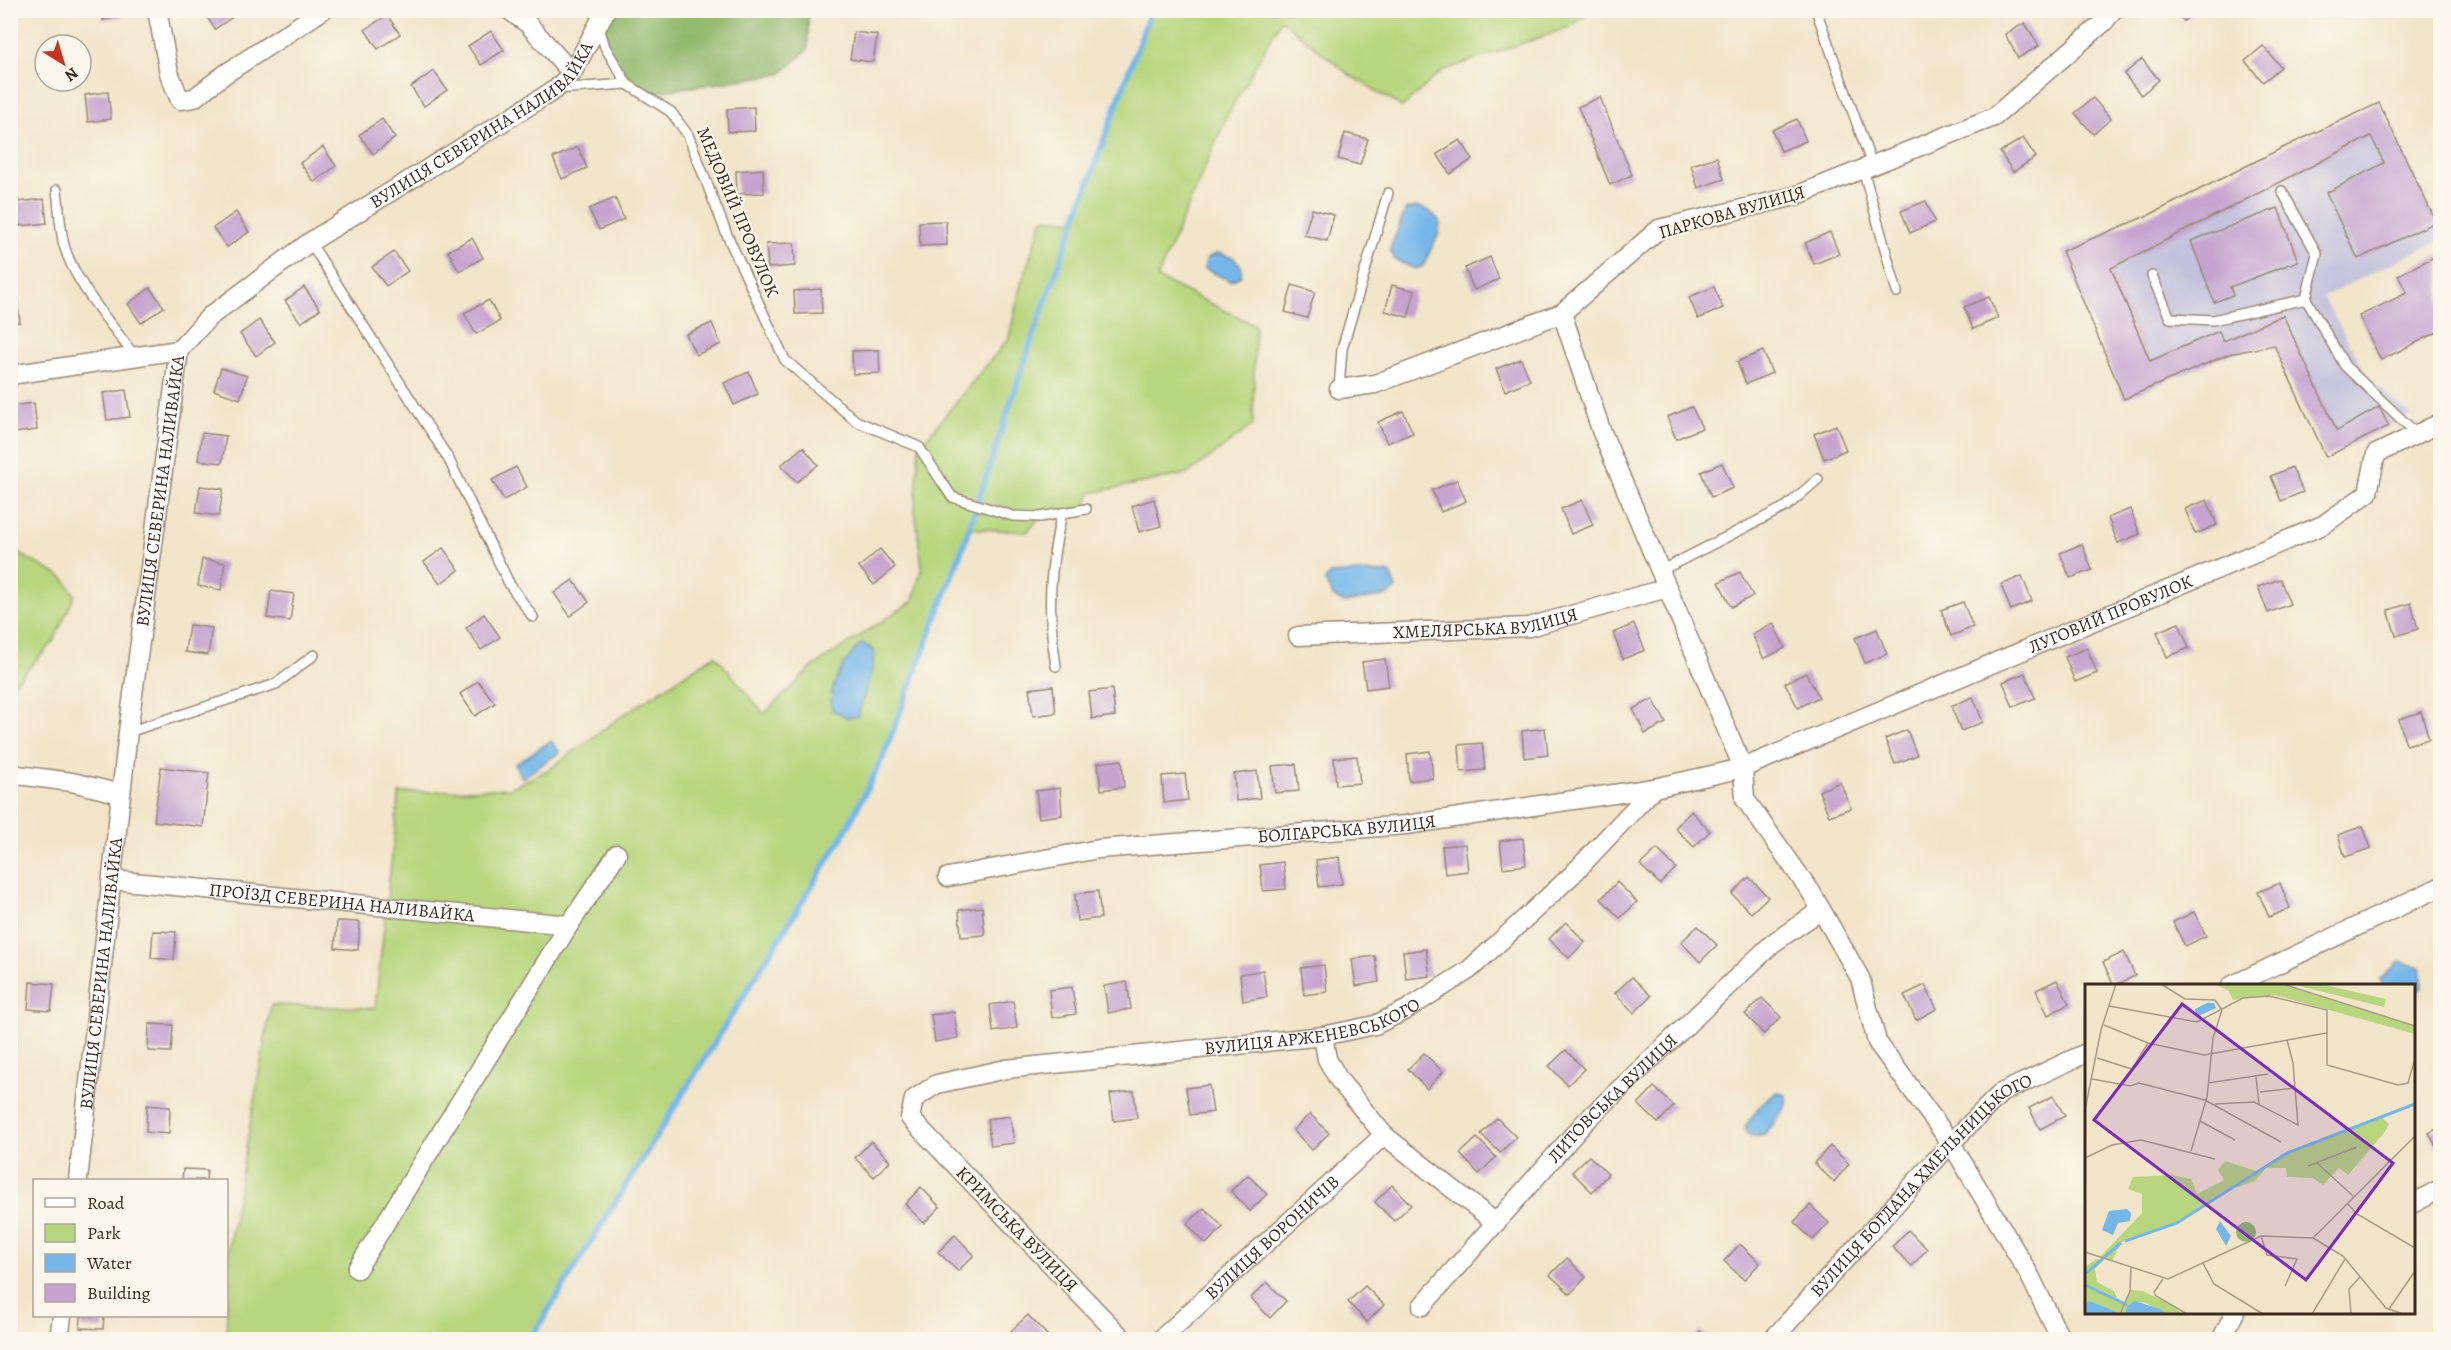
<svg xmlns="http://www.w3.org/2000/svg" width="2451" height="1350" font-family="Alegreya,serif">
<rect width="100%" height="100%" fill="#fbf7ec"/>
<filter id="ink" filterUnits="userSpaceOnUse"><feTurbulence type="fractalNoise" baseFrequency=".0167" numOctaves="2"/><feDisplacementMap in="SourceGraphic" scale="12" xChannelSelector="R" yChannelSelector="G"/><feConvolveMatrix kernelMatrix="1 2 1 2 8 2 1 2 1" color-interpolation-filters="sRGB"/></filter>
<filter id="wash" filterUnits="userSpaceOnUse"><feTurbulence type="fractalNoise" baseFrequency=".008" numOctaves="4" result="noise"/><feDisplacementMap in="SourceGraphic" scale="24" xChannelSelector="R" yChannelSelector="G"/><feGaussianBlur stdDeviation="1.35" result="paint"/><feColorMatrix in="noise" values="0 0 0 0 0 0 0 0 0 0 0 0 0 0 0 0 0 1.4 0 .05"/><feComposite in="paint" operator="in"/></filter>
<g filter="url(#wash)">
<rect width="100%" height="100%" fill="#f2e5ca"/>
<path fill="#c3c1db" d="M2379 103 2440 230V240L2323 297 2371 381 2411 415 2326 457 2274 345 2229 354 2124 399 2062 251 2151 214 2280 149Z"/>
<g fill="#b7d67d" stroke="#79804e" stroke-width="1.5">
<path d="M1151 11H1592L1570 27 1442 71 1402 107 1351 76 1281 20 1227 116 1157 278 1255 325 1253 425 1187 474 1090 493 1086 509 1040 517 1027 532 969 528 883 757 844 834 530 1339 226 1340 229 1245 271 1005 375 1008 399 793 510 788 550 769 623 715 715 655 764 714 811 668 913 601 922 566 915 511 919 447 1009 338 1020 288 1043 218 1075 221Z"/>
<path d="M10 549 64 578 75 595 53 642 11 687Z"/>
</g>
<path fill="#91b76c" stroke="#667045" stroke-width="1.5" d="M606 11H808V49L781 74 643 94 627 84 598 25Z"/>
<g fill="#75b7ea" stroke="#587084" stroke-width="1.5">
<path d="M1417 207 1429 211 1440 221 1439 233 1423 266 1416 269 1395 260 1390 249 1406 209Z"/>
<path d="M1218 253 1234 258 1241 266V276L1230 281 1204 268 1207 258Z"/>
<path d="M1359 572 1390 573 1396 589 1389 595 1344 603 1333 596 1325 581 1330 574Z"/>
<path d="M862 643 874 650 873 665 858 716 848 718 832 710C827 686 845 659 862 643Z"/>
<path d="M551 741 560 752 522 778 515 764Z"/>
<path d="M2400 961 2420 968 2423 987 2414 993V986L2382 985 2380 979Z"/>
<path d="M1778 1092 1786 1096C1789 1111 1773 1124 1764 1135L1754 1137 1748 1134 1745 1127C1755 1113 1762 1099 1778 1092Z"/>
</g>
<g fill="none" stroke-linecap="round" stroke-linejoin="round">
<path stroke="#75b7ea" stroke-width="6" d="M530 1340 844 834 883 757 964 544 1029 347 1151 10"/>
</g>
<g id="blocks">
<g fill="#c5a5d0">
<path d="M102 10H125L126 16 103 20Z"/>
<path d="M202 10H235L237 14 215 29Z"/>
<path d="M2175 10H2196L2184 21Z"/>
<path d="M387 15 400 34 378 49 365 30Z"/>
<path d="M2025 23 2039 46 2018 58 2005 34Z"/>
<path d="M491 31 504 50 481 65 468 46Z"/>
<path d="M854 32 877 35 873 62 850 59Z"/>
<path d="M2263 46 2281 67 2263 82 2245 61Z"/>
<path d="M2142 59 2159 80 2141 95 2124 74Z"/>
<path d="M434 71 447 90 424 106 411 87Z"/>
<path d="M108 92 111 119 88 122 85 95Z"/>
<path d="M1600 97 1632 175 1610 185 1578 107Z"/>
<path d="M2093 98 2111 119 2093 134 2075 113Z"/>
<path d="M2379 103 2436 222 2358 259 2326 193 2384 163 2371 136 2111 268 2150 361 2219 331 2223 341 2283 315 2337 431 2379 407 2389 426 2326 457 2274 345 2229 354 2124 399 2062 251 2151 214 2280 149Z"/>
<path d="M754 107 755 131 728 132 727 109Z"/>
<path d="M382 119 395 138 373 154 359 135Z"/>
<path d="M1797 119 1806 141 1781 151 1772 130Z"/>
<path d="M1345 133 1368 139 1360 165 1338 159Z"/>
<path d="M2023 138 2036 157 2013 172 2000 152Z"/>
<path d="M1460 140 1473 159 1450 174 1437 154Z"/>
<path d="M323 147 336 166 314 182 300 163Z"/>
<path d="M578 147 587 168 562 179 553 158Z"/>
<path d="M1717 157 1724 179 1698 188 1691 165Z"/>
<path d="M763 169 764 193 737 194 736 171Z"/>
<path d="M615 198 624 219 599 230 589 209Z"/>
<path d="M44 199 47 223 20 226 17 202Z"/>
<path d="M1926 201 1935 222 1910 233 1901 211Z"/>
<path d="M2278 208 2298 261 2230 287 2233 295 2214 302 2191 241Z"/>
<path d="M1312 209 1334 215 1327 241 1304 235Z"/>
<path d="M236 212 249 232 227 247 213 228Z"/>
<path d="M946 221 947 245 920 246 919 222Z"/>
<path d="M1830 232 1839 254 1814 264 1805 243Z"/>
<path d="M472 238 483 258 459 271 448 251Z"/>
<path d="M794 243 795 266 768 268 766 244Z"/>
<path d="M394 252 408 271 386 286 372 267Z"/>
<path d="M2440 254V331L2381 360 2359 316 2407 293 2398 275Z"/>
<path d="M1490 257 1499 279 1474 290 1465 268Z"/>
<path d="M1292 285 1315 292 1307 318 1285 312Z"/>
<path d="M1392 285 1415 291 1408 317 1385 311Z"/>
<path d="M304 287 320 309 301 323 285 301Z"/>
<path d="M1714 287 1723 308 1698 319 1689 297Z"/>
<path d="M150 288 164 307 141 323 128 304Z"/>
<path d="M821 289 822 313 795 314 794 291Z"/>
<path d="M1989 297 1998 318 1973 329 1964 307Z"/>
<path d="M17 298 20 322 10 323V299Z"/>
<path d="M489 300 500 321 476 334 464 313Z"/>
<path d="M259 320 275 342 256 356 240 334Z"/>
<path d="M712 323 721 344 696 355 686 334Z"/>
<path d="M879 350 880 373 853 374 852 351Z"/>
<path d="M1763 351 1772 373 1746 384 1737 362Z"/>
<path d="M1521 359 1530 380 1505 391 1496 369Z"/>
<path d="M221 368 247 376 240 399 214 390Z"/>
<path d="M749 372 758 394 734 405 724 383Z"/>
<path d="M126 390 130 417 107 420 103 393Z"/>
<path d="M34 403 37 430 14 433 11 406Z"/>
<path d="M1692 407 1702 428 1676 439 1667 417Z"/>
<path d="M1403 411 1413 433 1387 443 1378 422Z"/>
<path d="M1836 425 1846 450 1824 459 1814 434Z"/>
<path d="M202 433 226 436 222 463 198 460Z"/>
<path d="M803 447 818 465 797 482 781 465Z"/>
<path d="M1722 463 1733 488 1711 497 1701 472Z"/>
<path d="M516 467 527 487 504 500 492 480Z"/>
<path d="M2292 467 2303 492 2281 501 2271 476Z"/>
<path d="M1457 480 1466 501 1441 512 1432 490Z"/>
<path d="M200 486 223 489 219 516 196 513Z"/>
<path d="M1154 499 1161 526 1139 532 1132 506Z"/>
<path d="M1582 500 1593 525 1571 534 1561 509Z"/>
<path d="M2207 500 2217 525 2195 534 2185 509Z"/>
<path d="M2130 509 2140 534 2118 543 2108 518Z"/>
<path d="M2082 544 2092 570 2070 578 2060 553Z"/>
<path d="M443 548 459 570 440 584 424 562Z"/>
<path d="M880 549 895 567 874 585 859 567Z"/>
<path d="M202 559 225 563 221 590 198 586Z"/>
<path d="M1740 572 1753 596 1731 607 1719 582Z"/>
<path d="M2022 576 2032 601 2011 610 2001 585Z"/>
<path d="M2280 579 2290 604 2268 613 2258 587Z"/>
<path d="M573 580 589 602 570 616 554 593Z"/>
<path d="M271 591 294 594 290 621 267 618Z"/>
<path d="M1963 602 1973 627 1951 636 1941 610Z"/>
<path d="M2411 603 2418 629 2396 636 2388 610Z"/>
<path d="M484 614 500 637 481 650 466 628Z"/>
<path d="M1773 623 1785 648 1764 659 1752 634Z"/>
<path d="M2179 623 2189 648 2167 657 2157 632Z"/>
<path d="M1634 624 1645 650 1623 659 1613 633Z"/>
<path d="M189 625 212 628 208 655 185 652Z"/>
<path d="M1877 629 1887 654 1865 663 1855 638Z"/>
<path d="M2087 648 2097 673 2075 682 2065 657Z"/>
<path d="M1385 659 1389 686 1366 689 1362 662Z"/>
<path d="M1806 673 1819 697 1798 708 1785 683Z"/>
<path d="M2025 673 2035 698 2013 707 2003 682Z"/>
<path d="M478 681 495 703 475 716 460 694Z"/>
<path d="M1053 686 1056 713 1033 716 1029 689Z"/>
<path d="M1112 689 1115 716 1092 719 1089 692Z"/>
<path d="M1973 697 1983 722 1961 731 1951 706Z"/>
<path d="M1653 699 1666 723 1645 734 1633 709Z"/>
<path d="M2421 712 2429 739 2406 745 2399 719Z"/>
<path d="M1545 728 1548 755 1524 758 1522 731Z"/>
<path d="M1907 730 1917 755 1895 764 1885 739Z"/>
<path d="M1482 743 1485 770 1461 772 1459 745Z"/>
<path d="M1430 751 1433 778 1409 781 1407 754Z"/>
<path d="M1357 756 1360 783 1336 785 1334 758Z"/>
<path d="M1122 760 1124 787 1101 790 1098 763Z"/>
<path d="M1296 764 1299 791 1275 793 1272 766Z"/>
<path d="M161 767 209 773 203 827 154 821Z"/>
<path d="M1257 771 1260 798 1236 801 1234 774Z"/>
<path d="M1185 774 1188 800 1164 803 1162 776Z"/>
<path d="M1840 782 1851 808 1829 816 1819 791Z"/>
<path d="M1060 788 1062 815 1039 818 1036 791Z"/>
<path d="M1691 811 1710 831 1694 847 1675 828Z"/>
<path d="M2363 826 2371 848 2345 857 2338 835Z"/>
<path d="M1523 838 1526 865 1503 868 1500 841Z"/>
<path d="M1465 844 1468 871 1445 874 1442 846Z"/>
<path d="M1657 849 1676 868 1660 884 1640 865Z"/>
<path d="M1339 857 1342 884 1319 887 1316 860Z"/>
<path d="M1283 862 1286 889 1263 891 1260 865Z"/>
<path d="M1749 877 1768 897 1751 913 1732 894Z"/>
<path d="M1617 882 1637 902 1620 918 1601 899Z"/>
<path d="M2280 883 2290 908 2269 917 2258 892Z"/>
<path d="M1098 891 1101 918 1077 921 1075 894Z"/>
<path d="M982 907 985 935 961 937 959 910Z"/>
<path d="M2194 912 2206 936 2185 946 2173 922Z"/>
<path d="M337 921 360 922 358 950 335 948Z"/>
<path d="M1566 922 1585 942 1569 958 1549 939Z"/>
<path d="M1698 926 1717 945 1700 962 1681 942Z"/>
<path d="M153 931 176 932 174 960 151 958Z"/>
<path d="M1426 949 1430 976 1406 979 1403 952Z"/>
<path d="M2124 952 2135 976 2114 986 2103 962Z"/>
<path d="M1375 956 1379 982 1356 986 1352 959Z"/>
<path d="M1324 965 1327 992 1304 995 1301 968Z"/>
<path d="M1263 970 1267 997 1243 1001 1240 974Z"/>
<path d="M1632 977 1651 996 1634 1013 1615 993Z"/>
<path d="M2057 980 2069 1004 2048 1015 2036 990Z"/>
<path d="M30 982 54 984 51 1011 28 1009Z"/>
<path d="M1127 982 1131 1009 1108 1013 1104 986Z"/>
<path d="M1925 985 1937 1009 1916 1020 1904 995Z"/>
<path d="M1072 987 1076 1014 1052 1018 1049 990Z"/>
<path d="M1762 998 1781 1017 1764 1034 1745 1014Z"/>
<path d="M1013 1001 1017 1028 993 1032 990 1005Z"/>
<path d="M954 1012 958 1038 935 1042 931 1015Z"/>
<path d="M149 1024 173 1025 171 1052 148 1051Z"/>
<path d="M1566 1050 1584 1069 1568 1085 1549 1066Z"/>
<path d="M1424 1053 1443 1072 1427 1089 1408 1069Z"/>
<path d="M1209 1085 1213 1112 1190 1115 1186 1088Z"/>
<path d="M1654 1087 1674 1106 1658 1123 1638 1104Z"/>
<path d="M1134 1091 1137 1118 1114 1121 1110 1094Z"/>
<path d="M2053 1096 2065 1116 2040 1129 2029 1108Z"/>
<path d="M147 1105 170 1107 169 1134 146 1132Z"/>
<path d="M1310 1114 1329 1133 1312 1150 1293 1130Z"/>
<path d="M1010 1116 1014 1143 991 1146 987 1119Z"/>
<path d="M1497 1118 1516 1137 1500 1153 1481 1134Z"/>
<path d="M2440 1127V1154L2429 1133Z"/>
<path d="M1477 1138 1496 1157 1479 1174 1460 1154Z"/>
<path d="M871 1141 890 1161 874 1177 855 1158Z"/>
<path d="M1830 1146 1849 1164 1834 1182 1814 1163Z"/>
<path d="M1589 1156 1608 1174 1592 1192 1572 1172Z"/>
<path d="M183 1169 207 1170 206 1180H182Z"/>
<path d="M1248 1175 1267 1194 1250 1211 1231 1191Z"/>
<path d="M1392 1185 1411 1205 1394 1221 1375 1202Z"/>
<path d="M921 1187 940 1207 924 1223 905 1204Z"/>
<path d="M1810 1205 1829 1223 1813 1240 1794 1222Z"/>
<path d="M1204 1208 1223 1227 1206 1244 1187 1224Z"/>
<path d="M1908 1230 1927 1249 1912 1266 1892 1247Z"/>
<path d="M955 1235 974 1255 958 1271 938 1252Z"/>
<path d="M1740 1244 1760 1263 1744 1280 1724 1261Z"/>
<path d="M1567 1258 1586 1277 1570 1294 1550 1275Z"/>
<path d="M1267 1282 1286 1301 1270 1318 1251 1298Z"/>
<path d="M1365 1286 1384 1305 1367 1322 1348 1302Z"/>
<path d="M1028 1315 1047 1335 1042 1340H1019L1011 1331Z"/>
<path d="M81 1316H104L103 1329 80 1328Z"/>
<path d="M1700 1331 1709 1340H1692Z"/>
</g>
</g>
</g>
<g filter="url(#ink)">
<use href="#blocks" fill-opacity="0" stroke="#968874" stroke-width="1.5"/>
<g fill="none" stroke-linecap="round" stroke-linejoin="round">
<defs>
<g id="lane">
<path d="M1816 10 1872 165"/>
<path d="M599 27 605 47 627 84 671 112 688 135 727 235 785 360 856 421 919 447 952 497 1013 516 1040 517 1062 513"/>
<path d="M557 89 627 84"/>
<path d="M1863 169 1897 292"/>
<path d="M57 190C59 207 60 225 63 241 72 281 112 324 135 357"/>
<path d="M2282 191 2317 254 2306 299 2345 366 2418 435"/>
<path d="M310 242 448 458 510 585 533 617"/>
<path d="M2152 276 2170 318 2213 320 2306 299"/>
<path d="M1339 389 1342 349 1388 193"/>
<path d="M1660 571 1787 506 1818 479"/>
<path d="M1056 666C1047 611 1049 568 1062 513L1086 509"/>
<path d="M128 732 276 684 314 655"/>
</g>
<g id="street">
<path d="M157 10 169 73 180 100 194 98 225 74 323 10"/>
<path d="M509 10 528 24 572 73"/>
<path d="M1562 313 1601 430 1743 768 1745 799 1811 892 1860 978 1877 1042 1951 1143 2029 1274 2061 1340"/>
<path d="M10 375 179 350"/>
<path d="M1339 389 1375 384 1562 313 1659 229 1795 196 1994 117 2104 22 2113 10"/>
<path id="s1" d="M1298 636 1529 627 1667 588"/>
<path d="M10 774 72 782 121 794"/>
<path id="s2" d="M948 877 1099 849 1406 825 1654 788 1743 768 2323 525 2368 493 2376 454 2440 423"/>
<path id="s3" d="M113 880 569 925"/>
<path d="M2231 986 2440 887"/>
<path d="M1323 1036 1327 1059 1339 1080 1384 1135 1496 1223"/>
<path id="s4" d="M78 1180 128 732 179 350 209 317 310 242 556 89 572 73 606 10"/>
<path d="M2414 1203 2440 1189"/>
<path d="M357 1269 569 925 617 854"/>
<path id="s5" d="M1422 1306 1584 1123 1773 943 1821 910"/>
<path d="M59 1340 62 1316"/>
<path id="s6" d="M1124 1340 910 1118 914 1099 937 1084 1006 1069 1323 1036 1375 1025 1406 1010 1469 970 1572 875 1654 788"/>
<path id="s7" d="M1160 1340 1384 1135"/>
<path id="s8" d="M1772 1340 1951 1143 2001 1093 2086 1053"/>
<path d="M2221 1340 2235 1312"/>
</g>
</defs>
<use href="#lane" stroke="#968874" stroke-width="12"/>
<use href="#street" stroke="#968874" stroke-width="21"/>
<use href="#lane" stroke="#fff" stroke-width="9"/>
<use href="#street" stroke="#fff" stroke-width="18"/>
</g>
</g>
<g text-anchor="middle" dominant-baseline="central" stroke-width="4.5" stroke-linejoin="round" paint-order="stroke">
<g font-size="18" fill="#3b2a1e" stroke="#fbf7ec">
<text stroke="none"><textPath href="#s4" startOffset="1216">ВУЛИЦЯ СЕВЕРИНА НАЛИВАЙКА</textPath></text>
<text transform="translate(738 212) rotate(67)">МЕДОВИЙ ПРОВУЛОК</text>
<text transform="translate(1732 212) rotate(-16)">ПАРКОВА ВУЛИЦЯ</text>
<text stroke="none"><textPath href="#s4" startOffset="694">ВУЛИЦЯ СЕВЕРИНА НАЛИВАЙКА</textPath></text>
<text stroke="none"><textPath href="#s2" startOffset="1202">ЛУГОВИЙ ПРОВУЛОК</textPath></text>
<text stroke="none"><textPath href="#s1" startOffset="188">ХМЕЛЯРСЬКА ВУЛИЦЯ</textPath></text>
<text stroke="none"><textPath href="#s2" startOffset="402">БОЛГАРСЬКА ВУЛИЦЯ</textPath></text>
<text stroke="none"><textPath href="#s3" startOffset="230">ПРОЇЗД СЕВЕРИНА НАЛИВАЙКА</textPath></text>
<text stroke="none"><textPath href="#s4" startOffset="208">ВУЛИЦЯ СЕВЕРИНА НАЛИВАЙКА</textPath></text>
<text stroke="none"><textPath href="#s6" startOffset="736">ВУЛИЦЯ АРЖЕНЕВСЬКОГО</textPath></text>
<text stroke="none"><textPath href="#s5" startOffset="282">ЛИТОВСЬКА ВУЛИЦЯ</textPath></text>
<text stroke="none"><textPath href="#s8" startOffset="216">ВУЛИЦЯ БОГДАНА ХМЕЛЬНИЦЬКОГО</textPath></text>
<text transform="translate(1017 1229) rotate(46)">КРИМСЬКА ВУЛИЦЯ</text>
<text stroke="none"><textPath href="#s7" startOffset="152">ВУЛИЦЯ ВОРОНИЧІВ</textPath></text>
</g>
</g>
<g transform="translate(2085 984)">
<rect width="330" height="330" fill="#f2e5ca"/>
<path d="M130 0H197L330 42V50L190 11 148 16 144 7ZM206 0H235L301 15 299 23ZM296 133 304 140 299 149 263 191 254 184 238 201 228 194 202 193 201 184H181L170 197 142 207 92 239 43 254 35 260 27 277 15 273 57 229V210L43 205 48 193 87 191 106 195 112 210 139 196 133 186 140 177 171 187 202 169ZM12 275 18 277 10 285 12 298 29 307 32 314 40 319 46 306 58 307 90 323 96 330H82L59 318 42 322 40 330H0V283Z" fill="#b7d67d"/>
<path d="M151 248a10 10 0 1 1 20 0a10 10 0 1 1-20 0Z" fill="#91b76c"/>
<path d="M122 19H129L131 24 111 33 110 25ZM42 225 46 229 45 237 33 239 28 251 17 246 24 227ZM135 237 146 252 141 262 131 245ZM4 317 30 327 32 330H0V319ZM50 317 75 325 82 330H40L42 322Z" fill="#75b7ea"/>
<path fill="none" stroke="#75b7ea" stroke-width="3" d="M40 257 92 239 202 169 330 120M0 290 36 259M0 301 42 321"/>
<path fill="none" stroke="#a99a85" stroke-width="1.5" d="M76 0 100 15 130 16 137 26M198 0 330 42M24 22 112 38 158 14 184 12 242 26V49M19 41 63 59 119 71 242 49V81L313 101 323 99 330 74M12 74 47 85 63 59M171 93 174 120M7 95 45 102 54 99 120 116 196 158M123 99 183 90M175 108 210 104M130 120 169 118 213 141 208 79 202 56M0 126 16 46 31 0M115 137 150 156M106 167 122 113 128 54 137 26M0 174 27 161 56 156 130 175M232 179 268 212M223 182 272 163M262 219 272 230 330 264M176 252 182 271 212 275 200 302M228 254 258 272 301 324 318 330M0 268 83 295 176 252 228 254 330 152M118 279 129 300 178 330M78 295 69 308 71 312 102 330M304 325 330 287M35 330 45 307 46 284M227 330 260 275M266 330 264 305 275 293"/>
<path fill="#7b2cbf" fill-opacity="0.15" stroke="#7b2cbf" stroke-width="3" d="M97 20 308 179 221 296 9 136Z"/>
<rect width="330" height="330" fill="none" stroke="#3b2a1e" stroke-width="3"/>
</g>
<rect width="2451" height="1350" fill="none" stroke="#fbf7ec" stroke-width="36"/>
<rect x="33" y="1179" width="195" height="138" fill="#fbf7ec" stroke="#aea59a" stroke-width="1.5"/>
<rect x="45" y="1198" width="30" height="9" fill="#ffffff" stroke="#aea59a" stroke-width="1.5"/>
<text x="87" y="1209" font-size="18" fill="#3b2a1e">Road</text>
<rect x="45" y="1224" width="30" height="18" fill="#b7d67d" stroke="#aea59a" stroke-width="1.5"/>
<text x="87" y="1239" font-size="18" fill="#3b2a1e">Park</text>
<rect x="45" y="1254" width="30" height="18" fill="#75b7ea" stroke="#aea59a" stroke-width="1.5"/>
<text x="87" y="1269" font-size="18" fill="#3b2a1e">Water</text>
<rect x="45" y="1284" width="30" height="18" fill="#c5a5d0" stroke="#aea59a" stroke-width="1.5"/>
<text x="87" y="1299" font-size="18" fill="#3b2a1e">Building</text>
<g transform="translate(63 63) rotate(143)"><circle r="28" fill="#fbf7ec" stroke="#aea59a" stroke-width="1.5"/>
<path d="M0-4.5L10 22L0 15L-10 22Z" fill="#c8321e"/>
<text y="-9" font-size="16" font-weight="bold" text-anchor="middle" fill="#3b2a1e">N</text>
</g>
</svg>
